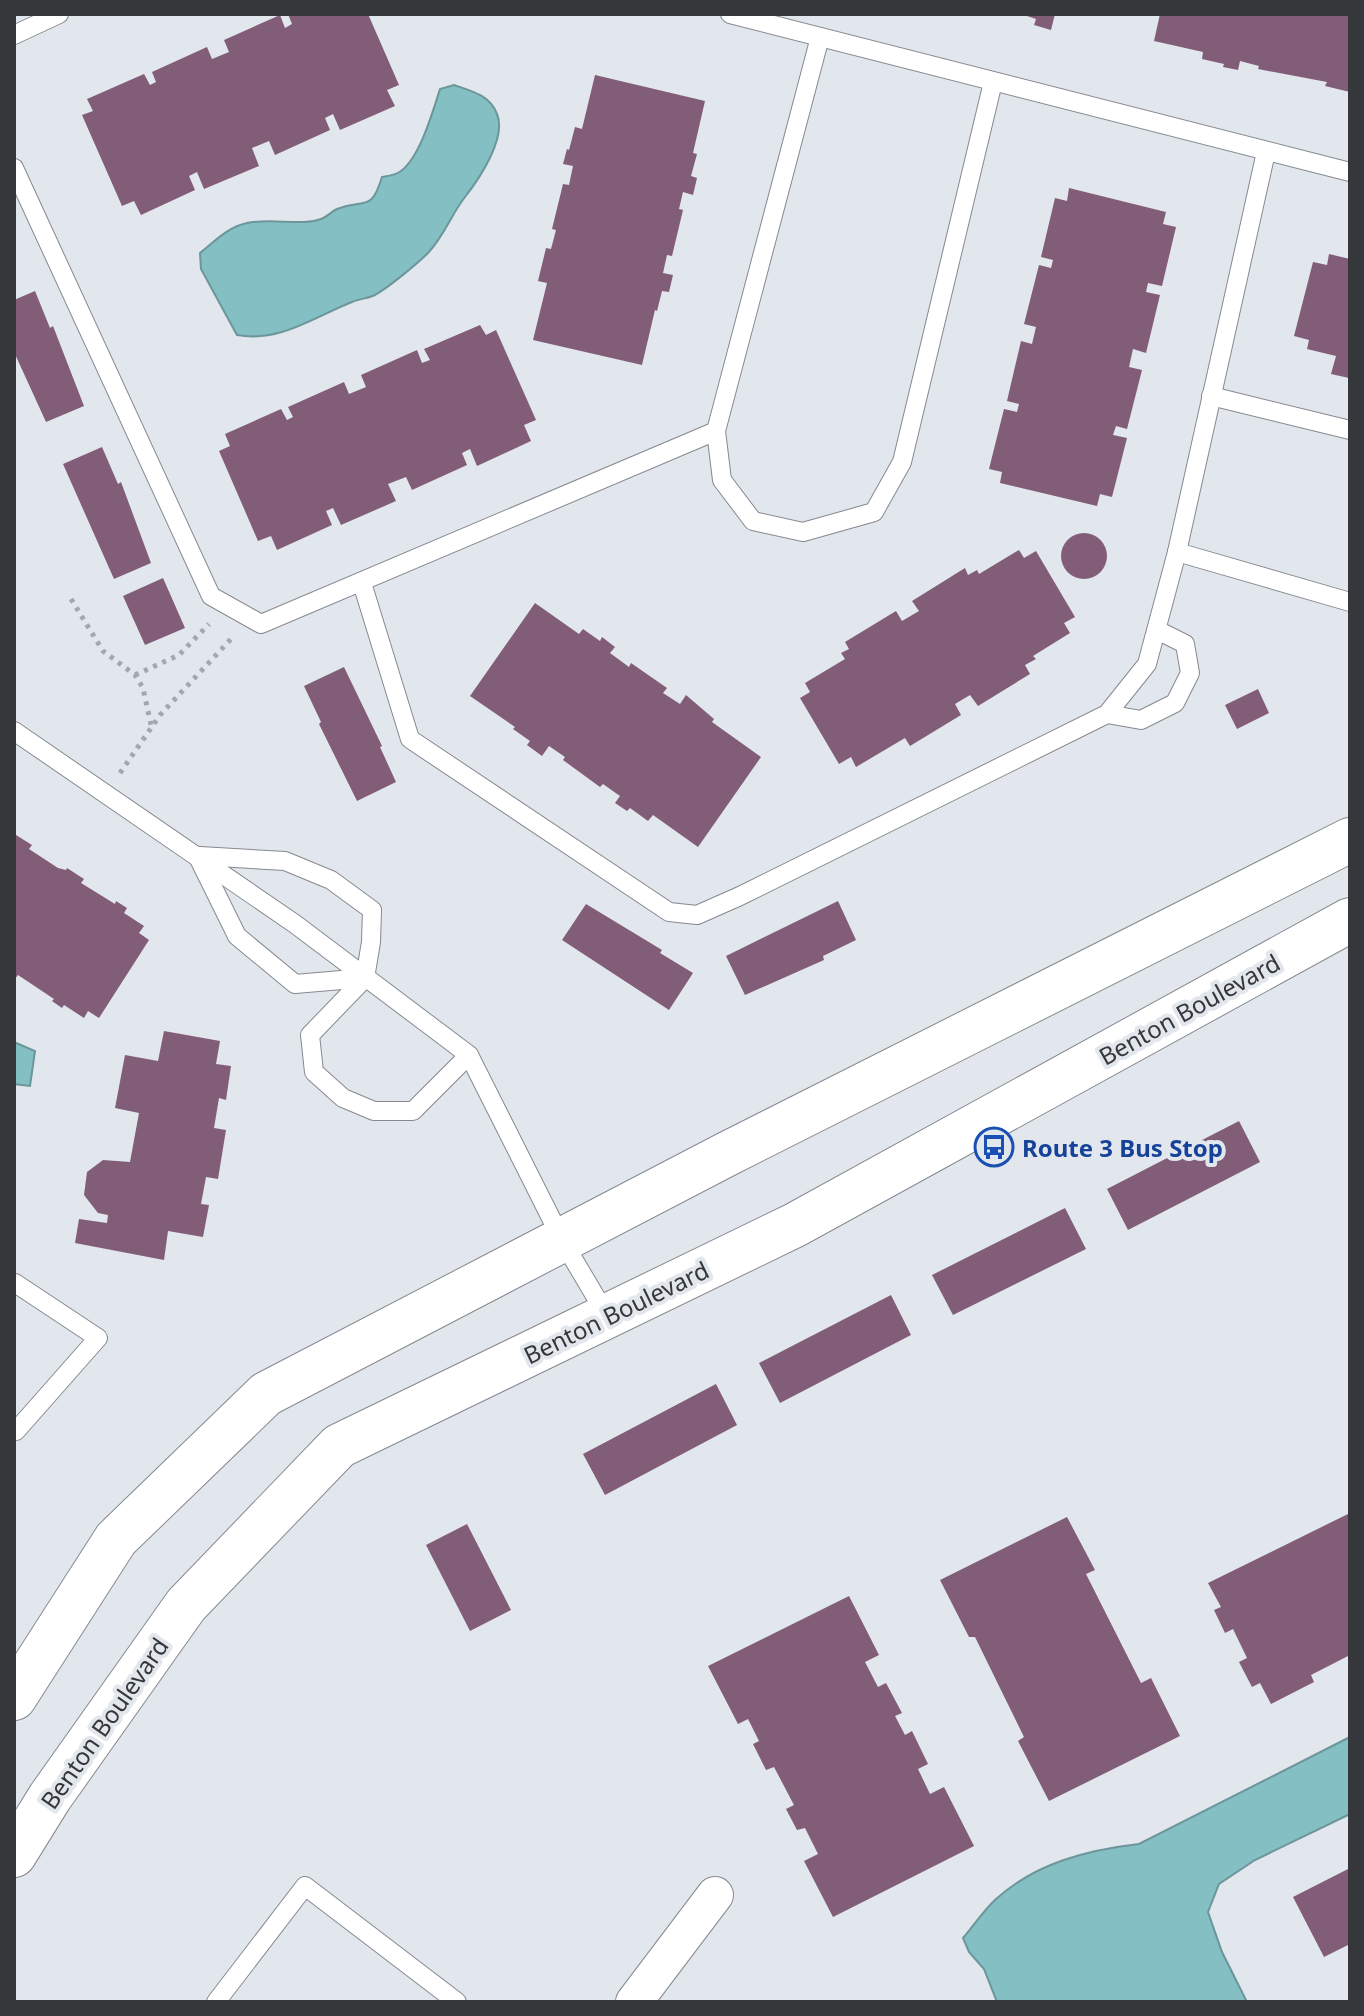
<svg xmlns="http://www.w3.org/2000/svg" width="1364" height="2016" font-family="'Noto Sans',sans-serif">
<rect width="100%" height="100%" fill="#e2e6ed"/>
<g fill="#83bfc3" stroke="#6c969a" stroke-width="2">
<path d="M454 85C471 91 490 95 497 114 507 138 479 179 465 197 451 215 444 236 428 253 417 264 389 287 375 295 369 298 359 299 352 302 314 317 279 343 237 335L201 269 200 253C215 241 228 227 247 223 270 218 303 226 321 219 327 217 331 212 337 209 365 198 371 213 382 177 388 176 396 175 401 171 420 157 433 111 440 89Z"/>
<path d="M14 1042 35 1051 30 1086 14 1084Z"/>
<path d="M1350 1737V1814L1255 1860 1219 1884 1208 1912 1222 1952 1247 2002H997L984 1969 969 1952 963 1938C974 1925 984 1910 996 1899 1036 1863 1087 1850 1139 1844Z"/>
</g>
<g fill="#825d78">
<path d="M288 14H368L399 85 387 90 395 106 340 130 333 114 325 118 330 130 275 155 269 141 252 148 259 166 204 189 197 172 189 176 195 190 141 215 134 201 122 206 82 115 93 111 87 99 144 74 150 85 156 82 152 72 207 47 212 59 229 52 224 40 280 15 285 28 292 24Z"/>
<path d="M1021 14H1055L1051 30 1034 25 1036 19Z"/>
<path d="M1160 14H1350V92L1325 86 1327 82 1258 69 1259 66 1240 61 1238 70 1223 67 1224 64 1202 59 1203 52 1154 41Z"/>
<path d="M595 75 705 101 693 153 697 154 691 176 697 178 693 195 683 192 679 209 683 210 672 256 667 255 663 273 673 275 669 292 662 291 657 311 655 310 642 365 533 340 547 283 538 281 546 248 551 249 556 230 552 229 563 184 569 185 573 166 563 164 567 149 569 150 575 127 582 129Z"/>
<path d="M1069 188 1166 212 1163 224 1176 227 1162 286 1148 283 1146 292 1160 295 1146 353 1133 349 1129 367 1142 370 1127 429 1116 426 1113 435 1127 438 1112 497 1100 494 1097 506 1000 483 1002 472 989 469 1004 409 1017 412 1019 404 1007 401 1021 341 1032 344 1036 327 1024 324 1039 265 1051 268 1053 260 1041 257 1055 198 1067 201Z"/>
<path d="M1329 254 1350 259 1349 378 1331 374 1336 356 1307 349 1309 340 1294 336 1313 262 1327 265Z"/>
<path d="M35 291 50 328 53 326 84 406 46 422 14 352V300Z"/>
<path d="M480 325 486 335 496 330 536 420 524 425 531 441 477 466 470 449 462 453 467 465 412 490 406 477 388 484 396 501 341 525 333 508 326 511 332 525 277 550 271 536 258 541 219 451 230 446 225 434 281 409 287 420 293 417 288 407 344 382 349 394 366 387 361 375 417 350 422 363 430 360 424 349Z"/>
<path d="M102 447 118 484 121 482 151 563 114 579 63 464Z"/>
<circle cx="1084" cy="556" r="23"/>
<path d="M1019 550 1024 558 1036 551 1075 617 1064 623 1070 633 1033 656 1036 659 1025 665 1030 674 978 706 970 695 955 704 961 715 910 746 905 738 856 767 851 757 839 764 800 698 810 692 805 683 845 659 841 653 849 649 845 642 896 611 902 621 919 611 912 601 965 568 968 575 977 570 979 574Z"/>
<path d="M163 578 185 628 145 645 123 596Z"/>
<path d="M535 603 579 634 583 629 600 641 602 637 615 647 610 653 629 667 631 663 667 688 663 693 680 704 686 695 714 719 712 722 761 757 698 847 653 815 648 821 630 808 627 811 615 803 620 796 603 784 600 787 563 760 565 757 549 746 542 756 527 745 530 741 513 729 515 727 470 696Z"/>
<path d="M344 667 382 746 380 747 396 782 357 801 319 724 321 722 304 686Z"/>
<path d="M1258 689 1269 713 1237 729 1225 705Z"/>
<path d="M16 835 32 845 29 849 58 868 66 870 67 868 84 879 81 883 115 904 116 901 127 908 124 913 144 926 139 933 149 940 99 1018 88 1011 84 1018 64 1005 62 1008 52 1001 54 999 18 975 14 980V838Z"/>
<path d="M838 901 856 940 823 956 824 960 745 995 726 956Z"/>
<path d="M586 904 662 950 660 953 693 973 669 1010 562 940Z"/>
<path d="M164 1031 220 1041 216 1064 231 1066 226 1100 219 1098 214 1128 226 1130 218 1179 206 1177 201 1204 209 1205 203 1237 168 1231 164 1260 75 1243 79 1219 107 1223 108 1215 98 1213 84 1195 87 1172 103 1160 130 1162 139 1113 115 1108 125 1055 158 1061Z"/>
<path d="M1239 1121 1260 1162 1128 1230 1107 1189Z"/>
<path d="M1065 1208 1086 1249 953 1315 932 1275Z"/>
<path d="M891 1295 911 1335 780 1403 759 1363Z"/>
<path d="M716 1384 737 1425 605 1495 583 1454Z"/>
<path d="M1350 1513V1655L1311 1675 1314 1682 1271 1704 1260 1683 1252 1687 1239 1662 1247 1658 1233 1629 1225 1633 1214 1610 1221 1607 1208 1583Z"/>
<path d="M1067 1517 1095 1570 1086 1574 1141 1683 1151 1678 1180 1736 1049 1801 1018 1741 1024 1737 975 1637H969L940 1580Z"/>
<path d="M467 1524 511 1610 470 1631 426 1545Z"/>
<path d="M849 1596 879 1655 865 1662 878 1687 886 1683 902 1713 895 1716 905 1735 912 1731 928 1764 918 1769 930 1794 944 1787 974 1846 833 1917 804 1861 818 1854 805 1828 797 1830 786 1809 794 1805 774 1767 766 1770 753 1744 759 1741 748 1719 738 1724 708 1666Z"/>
<path d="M1350 1868V1944L1324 1957 1293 1897Z"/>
</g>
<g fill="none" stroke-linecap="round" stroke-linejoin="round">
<defs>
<g id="service">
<path d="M730 14 1350 172"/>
<path d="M14 35 59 14"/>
<path d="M820 37 716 431 722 480 753 521 803 532 874 512 902 462 993 82"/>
<path d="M1266 152 1177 552 1350 602"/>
<path d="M14 168 211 596 261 624 716 431"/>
<path d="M1211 396 1350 430"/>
<path d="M362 583 410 739 669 912 697 915 740 896 1107 714 1147 664 1177 552"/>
<path d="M1107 714 1141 720 1175 703 1190 673 1185 644 1157 630"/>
<path d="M14 731 295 924 469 1055 562 1240 607 1316"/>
<path d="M200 856 285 861 331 880 372 910 371 942 365 978 310 1035 314 1072 343 1098 374 1111H413L469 1055"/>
<path d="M198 857 237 936 295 984 365 978"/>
<path d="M14 1285 15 1283 98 1338 16 1431 14 1430"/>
<path d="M216 2002 305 1886 457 2002"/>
</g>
<path id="minor" d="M634 2002 715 1895"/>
<g id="tertiary">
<path d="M14 1698 116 1539 266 1394 727 1154 1350 840"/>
<path d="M14 1855 50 1797 186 1605 339 1446 795 1225 1350 920"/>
</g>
</defs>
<use href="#service" stroke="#868990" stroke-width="20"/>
<use href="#minor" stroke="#868990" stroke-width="38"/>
<use href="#tertiary" stroke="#868990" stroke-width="46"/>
<g stroke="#a5a7ad" stroke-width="5" stroke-dasharray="4 6" stroke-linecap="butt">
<path d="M71 599 103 651 135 675 143 688 151 725"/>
<path d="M135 675 179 655 209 624"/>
<path d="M120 773 160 715 231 639"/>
</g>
<use href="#service" stroke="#fff" stroke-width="18"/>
<use href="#minor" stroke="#fff" stroke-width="36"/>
<use href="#tertiary" stroke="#fff" stroke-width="44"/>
</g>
<defs>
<symbol id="bus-ring" viewBox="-11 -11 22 22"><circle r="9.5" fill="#e2e6ed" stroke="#1a4fb4" stroke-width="1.5"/><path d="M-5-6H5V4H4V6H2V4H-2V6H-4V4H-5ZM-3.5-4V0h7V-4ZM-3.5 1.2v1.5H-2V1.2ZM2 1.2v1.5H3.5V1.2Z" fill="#1a4fb4"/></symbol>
</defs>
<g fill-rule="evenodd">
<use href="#bus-ring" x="972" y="1125" width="44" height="44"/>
</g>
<g text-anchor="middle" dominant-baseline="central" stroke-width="8" stroke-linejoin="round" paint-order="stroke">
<g font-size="24" fill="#36373a" stroke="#e2e6ed">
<text transform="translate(1189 1009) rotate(-29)">Benton Boulevard</text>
<text transform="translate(616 1312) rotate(-26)">Benton Boulevard</text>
<text transform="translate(104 1723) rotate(-55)">Benton Boulevard</text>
</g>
<g font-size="24" font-weight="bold" fill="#164399" stroke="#e2e6ed" text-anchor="start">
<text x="1022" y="1147">Route 3 Bus Stop</text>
</g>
</g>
<rect width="1364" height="2016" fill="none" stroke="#36373a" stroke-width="32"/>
</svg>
